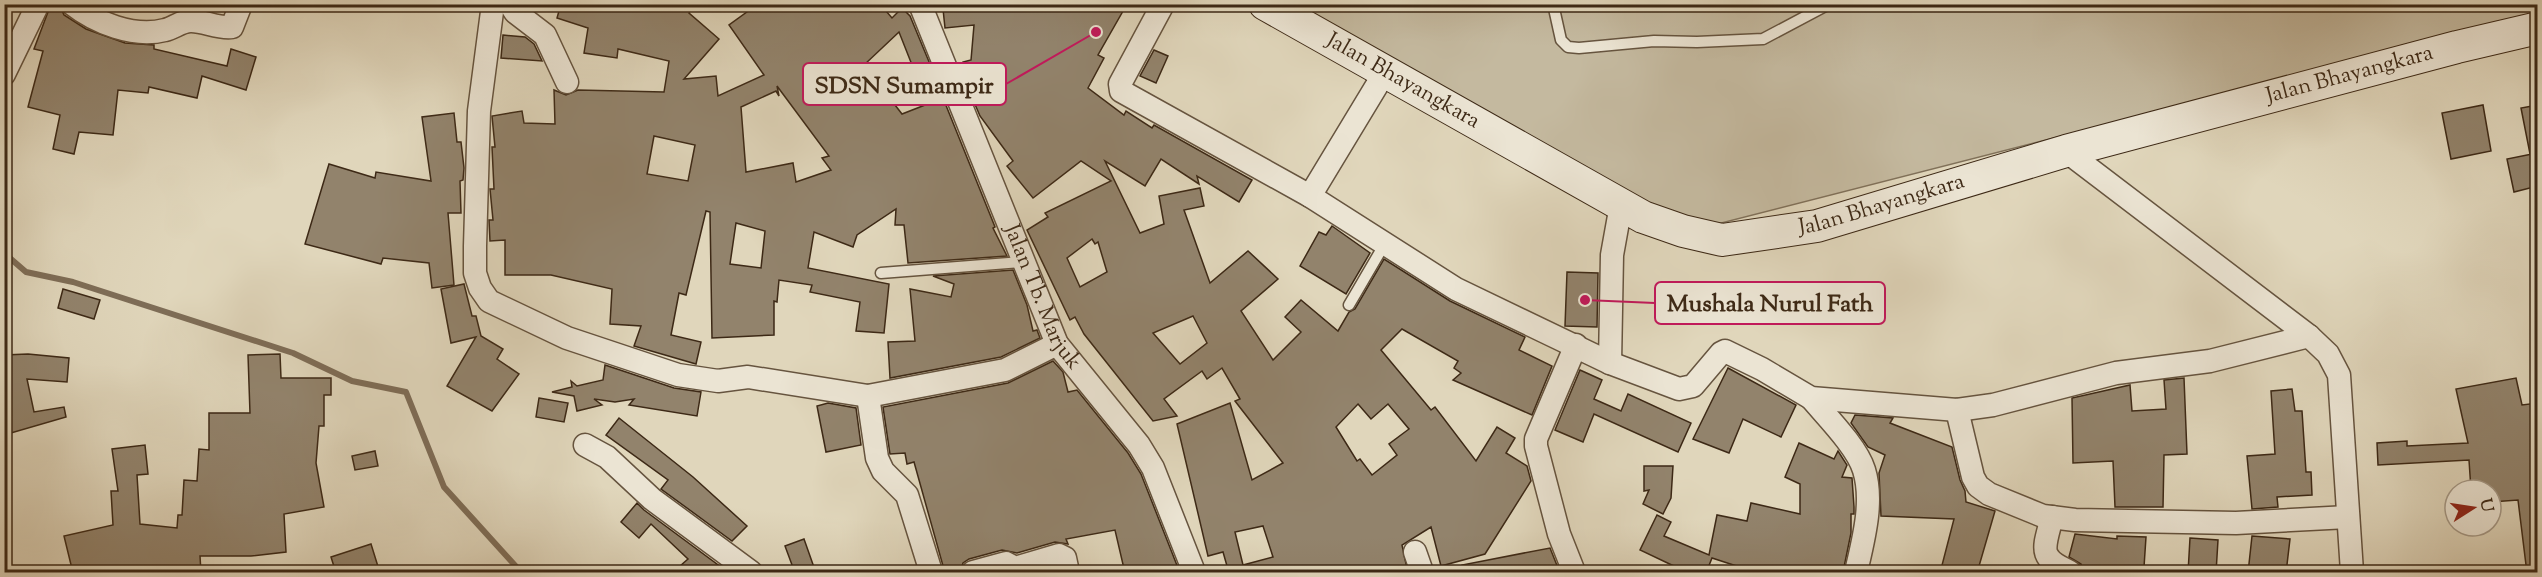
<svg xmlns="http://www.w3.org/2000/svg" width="2542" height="577" font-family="'Sorts Mill Goudy',serif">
<rect width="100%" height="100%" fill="#e0d6bb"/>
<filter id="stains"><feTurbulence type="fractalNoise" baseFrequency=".00333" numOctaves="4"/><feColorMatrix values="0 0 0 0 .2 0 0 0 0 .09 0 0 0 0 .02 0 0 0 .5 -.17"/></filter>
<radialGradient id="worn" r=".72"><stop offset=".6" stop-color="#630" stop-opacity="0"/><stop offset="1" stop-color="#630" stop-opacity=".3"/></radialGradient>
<path fill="#c4b99f" stroke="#80715a" stroke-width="1.5" d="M2537 4 2538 14 1690 231 1281 5Z"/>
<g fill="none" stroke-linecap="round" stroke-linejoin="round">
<path stroke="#7e6d57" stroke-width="6" d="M4 253 26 272 73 282 293 353 352 381 406 392 444 487 521 572"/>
</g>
<g fill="#92836c" stroke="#3d2916" stroke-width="1.5" fill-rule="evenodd">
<path d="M51 4H59L64 15 86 29 125 43 154 45V49L227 66 231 49 256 57 246 90 202 76 197 98 149 87 148 93 118 90 113 135 79 132 74 154 53 149 60 115 28 107 43 51 34 49Z"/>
<path d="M561 4H694L689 13 719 39 684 79 716 76 718 96 764 75 729 25 758 4H880L892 18 902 8 910 16 932 69 916 75 899 32 864 65 902 114 943 98 995 227 993 228 1007 256 908 263 904 225H895L896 209 857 235 853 247 814 232 808 268 889 284 884 333 856 331 860 302 810 292 812 285 779 280 777 302 774 301V335L712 338 710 212 706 211 686 295 679 293 671 335 701 342 696 364 634 346 641 326 610 324 612 289 551 275H505V240L490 241 489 220H493L490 189H494L492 147H495L492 116 522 111 524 123 555 124 554 90 566 95 578 90 664 92 669 61 618 49 617 58 584 53 588 28 557 18ZM777 86 829 156 822 158 831 170 796 182 793 163 746 172 741 107 776 91 779 96ZM654 136 695 145 688 181 647 174ZM736 223 765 231 761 268 730 264Z"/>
<path d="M979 4H1127L1098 55 1104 58 1088 88 1124 115 1126 111 1152 128 1154 125 1252 180 1239 202 1197 176 1199 184 1161 159 1145 186 1105 161 1140 233 1164 224 1159 196 1200 188 1204 206 1184 210 1210 283 1248 251 1278 279 1241 311 1273 360 1301 332 1285 317 1301 300 1338 331 1349 312 1355 309 1384 259 1450 301 1525 337 1519 350 1552 366 1532 415 1453 380 1461 373 1454 368 1458 361 1402 329 1381 350 1431 410 1435 407 1476 461 1497 427 1515 438 1506 453 1527 466 1531 481 1485 554 1441 566 1431 527 1402 545 1408 573H1229L1223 552 1208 556 1177 424 1230 403 1252 480 1283 463 1235 401 1240 399 1222 368 1207 379 1202 371 1164 399 1177 416 1153 421 1084 334 1075 317 1070 320 1027 230 1048 217 1045 213 1111 181 1081 161 1033 198 1007 166 1013 161 980 116 968 88 963 62 971 60 974 25 945 28 943 9ZM1092 239 1095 244 1098 242 1107 272 1080 287 1067 258ZM1193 316 1207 343 1180 364 1153 333ZM1358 404 1371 419 1388 404 1409 429 1389 444 1397 455 1372 475 1360 459 1357 461 1336 427ZM1263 526 1273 557 1243 565 1235 532Z"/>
<path d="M503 35 525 37 534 44 542 61 501 58Z"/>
<path d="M1154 50 1168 56 1156 83 1140 76Z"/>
<path d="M2483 105 2491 151 2451 159 2442 113Z"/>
<path d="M2538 105V186L2514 192 2507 159 2537 153 2530 154 2521 108Z"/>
<path d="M454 113 457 142H461L464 168 463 180 460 181 461 213H448L454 285 432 288 429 263 383 258 381 264 305 244 329 164 375 178 376 172 431 181 422 117Z"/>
<path d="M1332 226 1370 253 1346 294 1300 266 1319 232 1326 235Z"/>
<path d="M1013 270 1027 305 1033 331 1037 330 1040 338 1001 357 890 378 888 342 915 341 910 289 951 297 954 284 933 276Z"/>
<path d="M1567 272 1598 273 1597 327 1565 326Z"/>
<path d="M464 284 472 316H476L481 336 503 349 497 359 519 374 492 411 447 386 476 337 451 343 441 289Z"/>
<path d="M63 289 100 300 94 319 58 308Z"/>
<path d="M28 354 69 358 67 382 27 379 34 412 64 407 66 417 4 435V355Z"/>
<path d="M280 354 281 378H331V395H324V426H319L316 463 324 507 284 514 286 552 251 556H200L201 573H166V566L120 573H73L64 536 113 525 111 491H118L112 449 145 445 148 474 137 475 140 524 177 528 178 515H182L184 480 197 481 199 449 209 450V413H250L248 355Z"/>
<path d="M1053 361 1063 372 1068 392 1077 390 1128 453 1141 474 1180 573H1125L1115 530 1066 539 1068 544 1055 542 1017 553 1002 550 969 559 963 563 960 573H945L914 462 907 464 905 453 890 454 883 407 1008 383Z"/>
<path d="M605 365 674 388 701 392 697 416 629 405 634 399 615 402 594 399 602 405 577 411 574 396 552 392 572 387 571 381 577 386 603 380Z"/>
<path d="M1728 368 1796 405 1781 437 1743 419 1729 453 1693 439Z"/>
<path d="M1580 370 1602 380 1594 399 1621 411 1628 394 1691 423 1678 452 1594 414 1583 442 1555 430Z"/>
<path d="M2184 378 2187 454 2164 455 2163 507H2115L2113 461 2073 463 2072 398 2130 385 2132 411 2166 409 2164 380Z"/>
<path d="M2516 378 2522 405 2538 403V573H2527L2518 500 2491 502V490H2471L2469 460 2378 465 2377 443 2407 441V446L2468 443 2456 389Z"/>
<path d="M2292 389 2295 411H2302L2306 472H2311L2312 495 2277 497 2278 507 2252 509 2247 456 2275 454 2271 391Z"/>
<path d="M539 398 568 403 564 422 536 417Z"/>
<path d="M828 403 856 408 861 445 826 452 817 406Z"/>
<path d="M1855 415 1893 418 1890 423 1952 447 1960 480 1965 491 1966 502 1995 511 1977 573H1940L1954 519 1881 516 1879 473 1885 455 1868 447 1851 423Z"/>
<path d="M619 418 693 477 747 526 732 541 661 489 668 480 606 435Z"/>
<path d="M1799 443 1834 459 1838 451 1847 465 1842 477 1852 478 1854 507V514H1851V533L1843 572 1758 573 1712 558 1706 573H1676L1678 568 1640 550 1657 515 1671 522 1664 536 1709 555 1717 515 1747 521 1751 503 1800 514V484L1785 477Z"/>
<path d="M375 451 378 466 355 470 352 456Z"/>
<path d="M1644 466H1673L1671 498 1663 514 1643 504 1649 490 1644 491Z"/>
<path d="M637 503 644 510 729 573H672L688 559 651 524 639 538 621 522Z"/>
<path d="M2075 534 2117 539V536L2146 537 2144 567 2113 566 2112 573H2083L2081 564 2069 557Z"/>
<path d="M2252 536 2290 539 2286 573H2248Z"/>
<path d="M2190 538 2218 540 2216 573H2188Z"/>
<path d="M804 539 816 573H795L785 546Z"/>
<path d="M371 544 380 573H336L331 557Z"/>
<path d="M1550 548 1560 573H1463L1462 565Z"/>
</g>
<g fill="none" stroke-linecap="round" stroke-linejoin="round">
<defs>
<g id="lane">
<path d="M1553 4 1561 40 1568 47 1579 48 1654 41 1697 42 1763 39 1829 4"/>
<path d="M881 273 1022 262"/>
<path d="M1349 305 1384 245"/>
</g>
<g id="street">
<path d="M72 4C96 23 134 38 165 30 174 28 181 21 191 21 205 21 218 29 232 27L241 4"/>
<path d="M493 4 479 111 475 246V273L480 288 489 301 567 338 678 375 718 381 748 377 868 396 1005 370 1057 344"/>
<path d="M510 4 515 12 545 35 567 82"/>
<path id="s1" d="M920 4 1057 344 1139 445 1153 468 1194 572"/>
<path d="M1163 4 1120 84 1121 91 1310 196 1385 72"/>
<path d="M4 74 38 4"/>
<path d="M2066 151 2309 336 2328 354 2339 375 2352 572"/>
<path d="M1310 196 1456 289 1610 363 1679 389 1693 386 1721 353 1725 351 1762 369 1811 398 1957 410 1993 405 2116 373 2210 361 2309 336"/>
<path d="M1610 363 1612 255 1621 205"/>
<path d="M868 396 877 458 883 471 907 495 931 572"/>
<path d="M1811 398C1827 417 1857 447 1864 470 1874 502 1863 541 1856 572"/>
<path d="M1957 410 1973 477 1978 486 1989 494 2043 516 2075 520 2236 523 2348 517"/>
<path d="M585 445 607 457 652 499 751 572"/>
<path d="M2052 517C2044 549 2037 557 2070 572"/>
<path d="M1415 552 1422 572"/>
<path d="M973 572 1006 563 1015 568 1059 555 1065 558 1068 572"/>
<path d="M1574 572 1559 534 1536 446V439L1576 345"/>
</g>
<g id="secondary">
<path id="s2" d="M1265 4 1643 217 1683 231 1722 240 1817 226 2066 151 2457 47 2538 28"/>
</g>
</defs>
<use href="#lane" stroke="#66543f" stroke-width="13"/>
<use href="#street" stroke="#66543f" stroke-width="25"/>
<use href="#secondary" stroke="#3d2916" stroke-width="34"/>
<use href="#lane" stroke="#ebe4d3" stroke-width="10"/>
<use href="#street" stroke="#ebe4d3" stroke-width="22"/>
<use href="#secondary" stroke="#ebe4d3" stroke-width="32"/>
</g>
<g text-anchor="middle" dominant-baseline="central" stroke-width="5" stroke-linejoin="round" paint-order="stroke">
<g font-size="22" fill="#3d2916" stroke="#ebe4d3">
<text stroke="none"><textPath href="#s2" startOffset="1166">Jalan Bhayangkara</textPath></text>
<text stroke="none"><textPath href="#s2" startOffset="158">Jalan Bhayangkara</textPath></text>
<text stroke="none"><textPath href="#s2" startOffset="680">Jalan Bhayangkara</textPath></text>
<text stroke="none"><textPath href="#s1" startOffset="318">Jalan Tb. Marjuk</textPath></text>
</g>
</g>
<path fill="none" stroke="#c2185b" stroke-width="2" d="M1096 32L1006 84M1585 300L1655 303"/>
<g fill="#c2185b" stroke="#ebe4d3" stroke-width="2">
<circle cx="1096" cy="32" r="6"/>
<circle cx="1585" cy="300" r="6"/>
</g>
<g fill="#ebe4d3" stroke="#c2185b" stroke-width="2">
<rect x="803" y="63" width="203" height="42" rx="6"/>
<rect x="1655" y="282" width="230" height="42" rx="6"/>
</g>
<g font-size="24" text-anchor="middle" font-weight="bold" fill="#3d2916">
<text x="904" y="93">SDSN Sumampir</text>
<text x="1770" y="311">Mushala Nurul Fath</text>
</g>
<rect width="2542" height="577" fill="none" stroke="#e0d6bb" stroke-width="24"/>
<rect x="6" y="6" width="2530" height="565" fill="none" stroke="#3d2916" stroke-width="3"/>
<rect x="12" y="12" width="2518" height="553" fill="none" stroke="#3d2916" stroke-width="1.5"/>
<g transform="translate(2473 508) rotate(78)"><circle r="28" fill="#ebe4d3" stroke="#a59987" stroke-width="1.5"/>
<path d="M0-4.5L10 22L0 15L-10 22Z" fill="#8f2418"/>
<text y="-9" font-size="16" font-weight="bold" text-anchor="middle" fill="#3d2916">U</text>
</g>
<rect width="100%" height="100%" filter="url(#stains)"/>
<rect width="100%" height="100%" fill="url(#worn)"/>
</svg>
